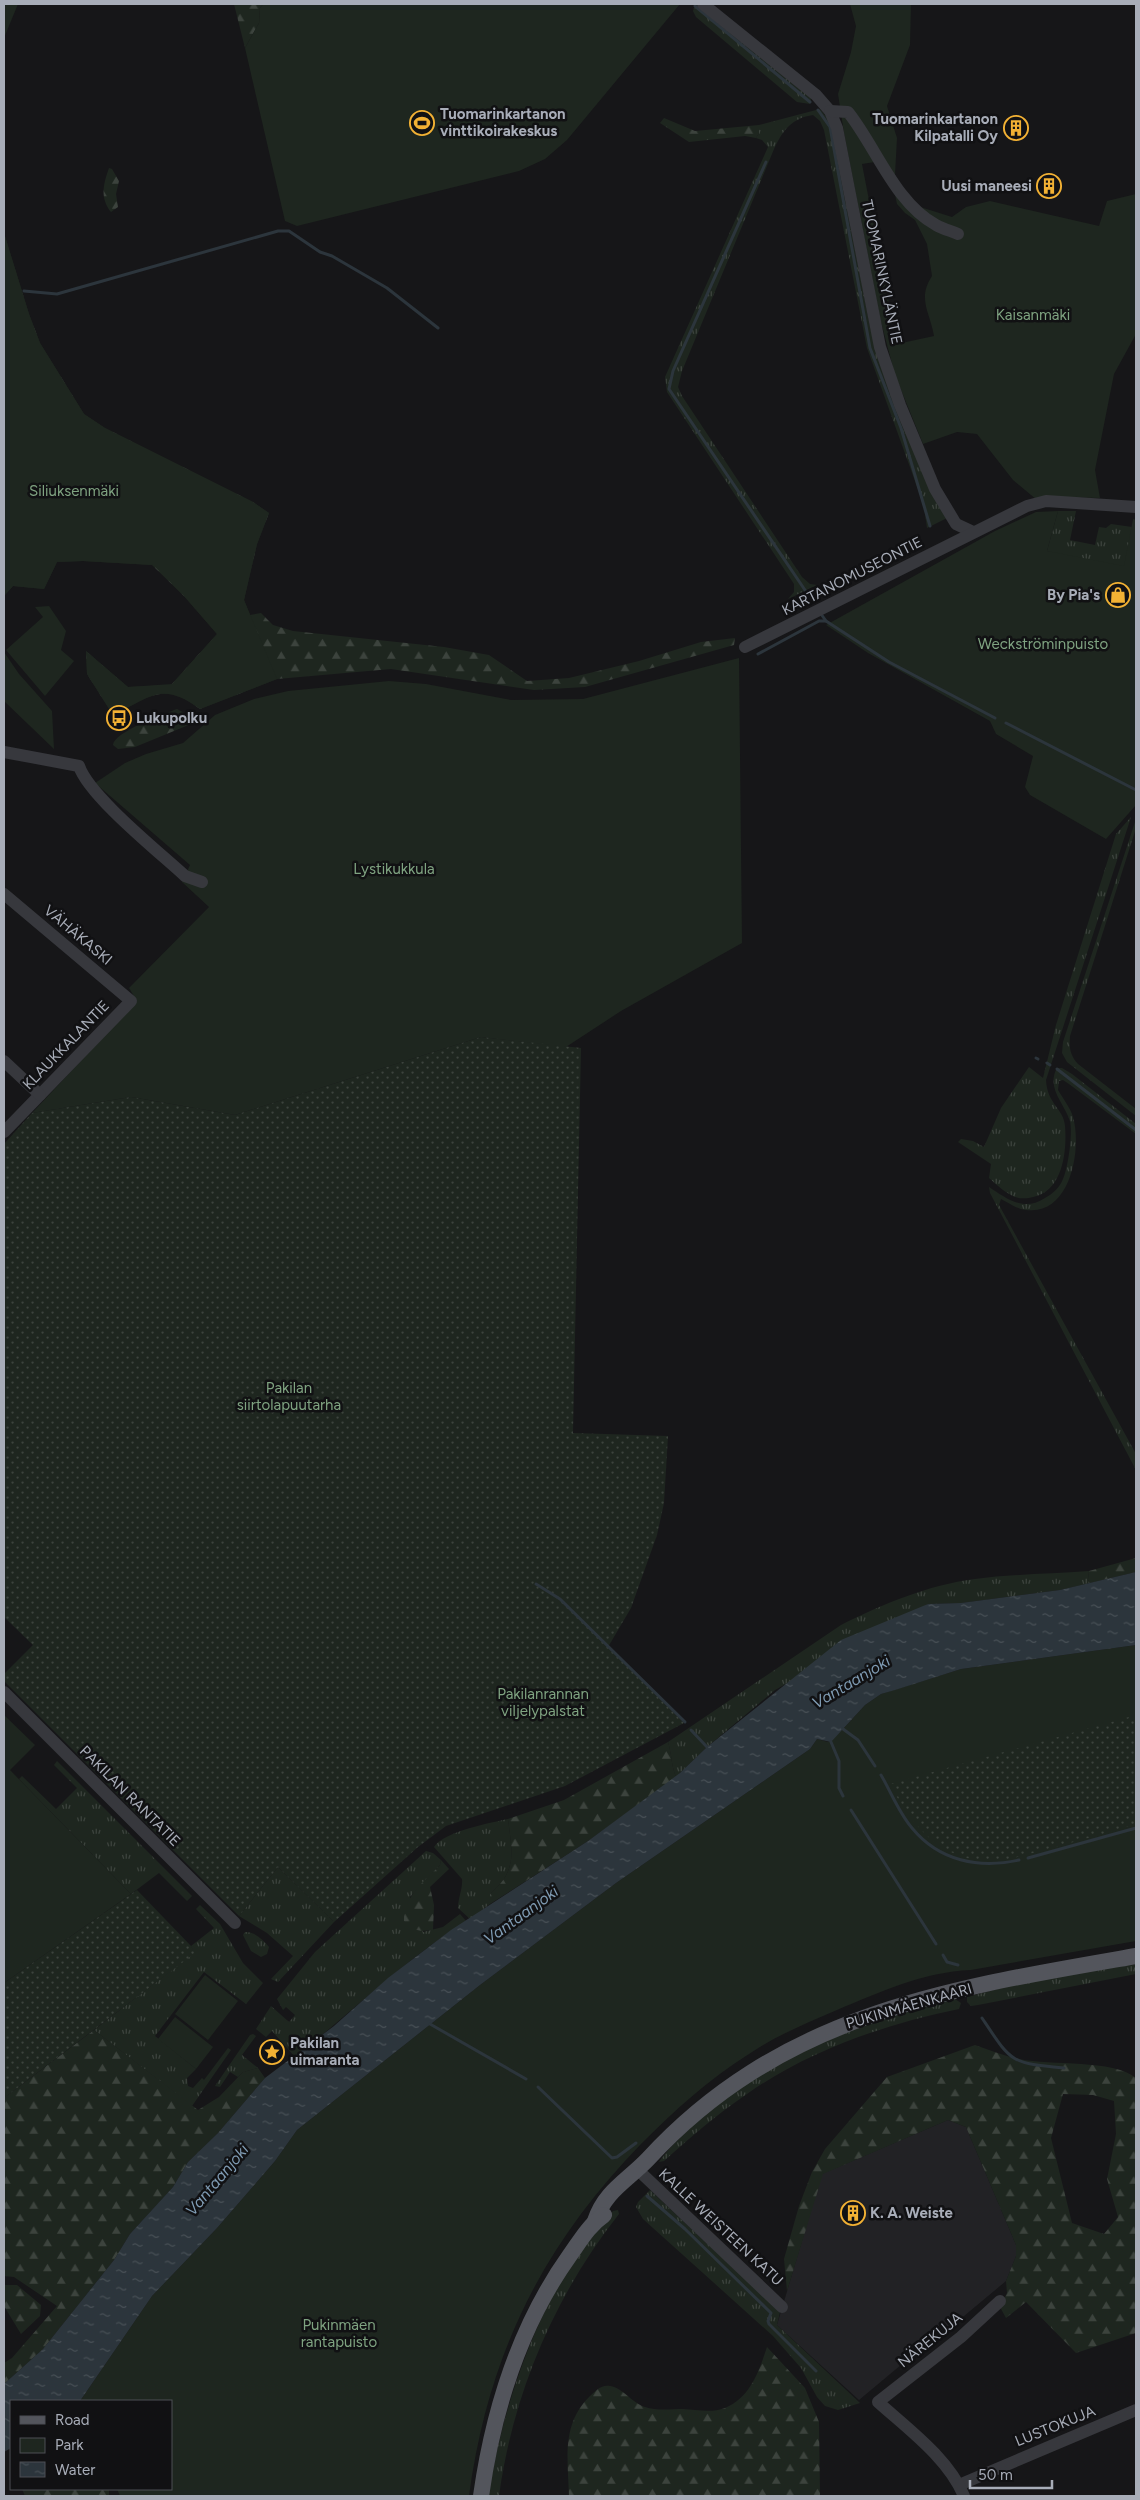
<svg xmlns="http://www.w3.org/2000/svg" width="1140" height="2500" font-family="Figtree,sans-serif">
<defs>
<pattern id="grass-tufts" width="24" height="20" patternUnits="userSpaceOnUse" patternTransform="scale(1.25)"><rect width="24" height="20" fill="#1e261f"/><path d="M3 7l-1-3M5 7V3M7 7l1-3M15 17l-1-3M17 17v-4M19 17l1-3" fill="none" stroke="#3c433d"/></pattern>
<pattern id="forest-firs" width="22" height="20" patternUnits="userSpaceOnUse" patternTransform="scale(1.25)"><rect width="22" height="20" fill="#1e261f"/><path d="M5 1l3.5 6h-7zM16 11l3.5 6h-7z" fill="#3c433d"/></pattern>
<pattern id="garden-dots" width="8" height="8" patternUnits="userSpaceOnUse" patternTransform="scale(1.25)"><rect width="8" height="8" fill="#1e261f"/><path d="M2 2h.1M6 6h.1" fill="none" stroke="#3c433d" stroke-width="1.8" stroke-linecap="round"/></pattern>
<pattern id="water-ripples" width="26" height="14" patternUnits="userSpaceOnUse" patternTransform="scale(1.25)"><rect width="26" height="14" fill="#2c353c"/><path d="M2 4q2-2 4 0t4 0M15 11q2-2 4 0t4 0" fill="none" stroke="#485056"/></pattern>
</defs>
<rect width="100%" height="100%" fill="#161618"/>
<path fill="#222225" d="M948 2120 966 2127 1016 2245V2256L1006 2281 952 2326H939L934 2329 932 2339 859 2400 777 2325 822 2174Z"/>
<g fill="url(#grass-tufts)">
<path d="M695 5 811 98 810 104 797 102 696 17 693 11Z"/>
<path d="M820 109 830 121 871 331 947 518 927 528 924 506 867 348 824 130 820 121 813 115C792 118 783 130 774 149L682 371 678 387 682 396 802 577 810 584 817 585 788 599 794 592V584L667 392 665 377 768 147 762 140 756 138 759 133V125Z"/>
<path d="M1058 511H1076L1070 540 1095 545 1099 527 1106 528 1111 524 1132 527 1130 538 1135 581 1047 551Z"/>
<path d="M1131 817 1046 1080C1047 1104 1064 1109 1065 1126 1067 1151 1063 1191 1033 1197 1026 1199 1018 1199 1011 1195 1003 1191 996 1184 989 1178L991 1164 958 1142 961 1139 973 1141 984 1147 1001 1108 1029 1067 1043 1078 1056 1025 1116 834Z"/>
<path d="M1136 819V828L1070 1036C1069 1048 1070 1055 1078 1064L1136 1109V1116L1067 1062 1062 1053 1063 1042Z"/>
<path d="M1057 1068H1062L1072 1074 1136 1124V1134L1069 1084 1063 1080 1059 1081 1058 1090C1063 1099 1070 1107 1073 1117 1082 1148 1071 1216 1026 1210 1017 1209 1009 1203 1001 1199L999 1205 1136 1454V1470L990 1193 989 1187C1007 1199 1024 1212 1045 1198 1053 1194 1060 1187 1063 1179 1068 1168 1073 1133 1070 1121 1064 1103 1046 1088 1057 1068Z"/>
<path d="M1089 1571 1088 1580 1090 1583 1060 1590 961 1603 928 1604 775 1690 707 1747 676 1777C671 1765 672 1755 668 1742L841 1625C883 1604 928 1585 975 1579 1012 1574 1051 1574 1089 1571Z"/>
<path d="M57 1761 192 1896 187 1901 159 1873 131 1894 19 1779 22 1776 56 1809 77 1788 54 1765Z"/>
<path d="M508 1819C512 1852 518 1870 490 1894V1904L470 1919 458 1908C458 1898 463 1888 462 1879L434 1847C445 1831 490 1823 508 1819Z"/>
<path d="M426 1851 433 1853 441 1860 440 1865 410 1897 423 1932 443 1927 460 1914 466 1921C404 1960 352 2012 295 2057L272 2031 266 2037 256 2029 271 2006 289 2022 295 2015 286 2007 283 2010 277 1999 315 1952Z"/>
<path d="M278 1867 334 1922 278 1982 271 1979 293 1956 267 1933 239 1916Z"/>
<path d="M200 1905 220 1924 243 1963 263 1983 246 2004 204 1972 155 2036 196 2069 187 2078 188 2086 193 2088 202 2078 204 2080 228 2048 231 2050 192 2106 94 2030 194 1953 191 1946 214 1928 196 1909Z"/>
<path d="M245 1932C255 1932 262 1939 269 1947L267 1954 261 1957 251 1951 243 1935Z"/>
<path d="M1136 1964V1974L978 2005 971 2006 967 2002V1997L1021 1983Z"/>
<path d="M955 1999 961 2003 959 2009C886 2024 809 2050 747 2094 717 2114 691 2137 664 2161L659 2162C666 2151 677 2141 687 2131 756 2061 861 2022 955 1999Z"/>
<path d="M253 2034 256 2036 242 2055 258 2068 243 2072 238 2077 230 2072 220 2087 215 2086 250 2035Z"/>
<path d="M650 2190 780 2312 777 2325 860 2403 838 2410 825 2406 817 2397 801 2368 773 2336 643 2219 636 2207 638 2202Z"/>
<path d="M618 2210 619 2214C555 2295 513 2393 499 2496H488C502 2415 526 2339 568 2268 580 2247 598 2230 613 2211Z"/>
</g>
<g fill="url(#forest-firs)" fill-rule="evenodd">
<path d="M234 4H263L260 8 259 23 245 48Z"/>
<path d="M664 118 695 131 759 125V133L756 138 745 136 689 142 660 123Z"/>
<path d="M109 168 112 169 119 181 116 194 118 207 111 212C100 198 103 185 109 168Z"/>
<path d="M4 233 29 314 40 343 84 414 105 428 253 502 269 513 257 544 244 600 250 615 261 613 273 625 293 631 444 647 489 655 527 681 569 678 639 661 701 642 735 638 734 645 585 687 534 690 391 669 277 679 200 709C162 681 151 697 113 715L87 674 86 651 128 687 171 685 217 634 184 596 152 565 83 561 57 562 44 589 13 586 4 596Z"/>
<path d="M177 709 190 716 191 724 135 747 118 749 113 745C114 732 164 714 177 709Z"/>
<path d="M1136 1558V1572L1090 1583 1088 1580 1089 1571Z"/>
<path d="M668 1742C672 1755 671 1765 676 1777L588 1841 490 1904V1894C518 1870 512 1852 508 1819L564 1800Z"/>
<path d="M441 1860 449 1869 430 1887 434 1905 433 1930C419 1932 414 1931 404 1921 404 1896 424 1882 440 1865Z"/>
<path d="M94 2030 198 2110 219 2097 243 2072 258 2068 265 2078 218 2133 188 2162 173 2187 130 2234 114 2260 43 2349 4 2384V2363L12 2358 57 2306 14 2277 4 2276V2098Z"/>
<path d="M975 2045C989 2050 1004 2056 1019 2059 1051 2066 1113 2059 1136 2078V2333L1076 2353 1026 2302 1006 2318 1000 2307 1007 2293 1006 2281 1016 2256V2245L966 2127 948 2120 823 2174 787 2291 784 2259 799 2206 812 2172 825 2149 887 2077ZM1063 2094 1093 2095 1114 2101 1116 2134 1107 2179 1118 2217 1104 2234 1072 2223 1051 2138Z"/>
<path d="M4 2285H17L41 2305 40 2316 21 2334 4 2306Z"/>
<path d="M767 2347 805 2388 819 2422 820 2496H569C568 2460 561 2424 590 2396 595 2391 602 2384 610 2386 623 2388 632 2403 645 2407 656 2411 672 2409 683 2409 696 2410 713 2413 725 2408 751 2397 759 2371 767 2347Z"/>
<path d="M22 2489H109V2495L25 2496Z"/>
</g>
<g fill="#1e261f" fill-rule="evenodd">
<path d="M4 4H18L4 38Z"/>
<path d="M263 4H680L567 140 545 159 519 171 297 226 285 221 245 48 259 23 260 8Z"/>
<path d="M850 4H911L910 45 887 106 897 138 895 175 914 205 952 217 966 207 990 201 1099 226 1107 201 1136 194V334L1114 374 1095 470 1100 498 1058 497 1037 500 1013 480 977 434 957 432 923 444 895 375 880 318 844 133 838 94 851 52 856 26ZM875 162 893 185 897 204 905 213 915 220 927 244 932 276C917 299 930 312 934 336L897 344 862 164Z"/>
<path d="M4 233 29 314 40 343 84 414 105 428 253 502 269 513 257 544 244 600 277 679 200 709C162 681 151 697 113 715L87 674 86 651 128 687 172 684 217 634 184 596 153 565 83 561 57 562 44 589 13 586 4 596Z"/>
<path d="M1058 511 1047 551 1124 566 1133 519 1136 520V805L1106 839 1030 795 1025 787 1033 756 996 734 990 721 868 653 826 625 995 531 1036 512Z"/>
<path d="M49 606 66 631 61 650 74 661 45 696 6 650 43 617 35 607Z"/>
<path d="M4 652 19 674 52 711 54 749 4 701Z"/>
<path d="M739 658 742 943 621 1011 566 1047 481 1037 235 1115 131 1097 32 1113 137 1001 129 988 209 907 182 882 190 865 95 783 125 763 146 754 183 743 215 715 254 699 288 691 389 681 426 684 511 700 583 699Z"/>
<path d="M1136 1645V1941L971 1970C923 1972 880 1992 837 2010 807 2023 775 2036 749 2054 709 2079 674 2111 641 2144 542 2246 488 2355 469 2496H120L117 2489H171V2401H80L152 2296 217 2228 275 2161 297 2130 480 1985 616 1883 810 1749 817 1739 828 1742 843 1729 865 1705 881 1694 961 1669Z"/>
<path d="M4 1715 35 1745 10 1770 131 1894 4 1983Z"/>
<path d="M205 1975 238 2001 208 2040 175 2014Z"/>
<path d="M175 2017 213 2047 196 2069 158 2039Z"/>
</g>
<g fill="url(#garden-dots)">
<path d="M481 1037 581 1048 573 1433 668 1436 664 1503 657 1535 631 1608 608 1647 684 1723 565 1786 446 1826 418 1847 334 1922 278 1867 239 1916 4 1681V1674L33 1645 4 1617V1144L32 1113 131 1097 235 1115Z"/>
<path d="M1136 1715V1824C1109 1832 1082 1840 1055 1847 1035 1852 1015 1859 995 1861 943 1863 911 1826 890 1784Z"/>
<path d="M137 1890 191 1946 195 1953 4 2098V1983Z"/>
</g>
<path fill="url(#water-ripples)" d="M1136 1572V1645L961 1669 895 1690 881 1694 865 1705 831 1742 817 1739 810 1749 616 1883 480 1985 297 2130 275 2161 217 2228 152 2296 80 2401H11V2448L4 2452V2384L43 2349 114 2260 130 2234 173 2187 188 2162 218 2133 265 2078 334 2026 388 1978 451 1930 588 1841 680 1773 707 1747 841 1640 928 1604 961 1603 1060 1590Z"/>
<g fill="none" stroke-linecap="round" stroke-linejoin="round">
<g stroke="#2c353c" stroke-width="3">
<path d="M695 6 810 102"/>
<path d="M818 110 830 127 870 348 901 428 930 526"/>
<path d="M766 162 673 371 669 389 809 596"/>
<path d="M24 291 57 294 278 231H289L320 252 332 256 387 288 438 328"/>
<path d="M821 614 826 621 889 662 995 718"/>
<path d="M758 654 819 621H826"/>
<path d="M1006 723 1136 790"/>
<path d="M1036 1058 1038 1059"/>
<path d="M1047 1063 1050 1065"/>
<path d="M1057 1069 1136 1130"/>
<path d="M536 1584 560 1599 685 1722"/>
<path d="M843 1729 858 1740 875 1766"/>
<path d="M691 1730 707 1747"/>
<path d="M831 1742 839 1761V1788L843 1796"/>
<path d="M881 1775C891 1792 899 1813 912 1828 939 1861 979 1869 1019 1860"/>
<path d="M851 1810 936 1944"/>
<path d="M1028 1858 1136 1828"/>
<path d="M943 1955 947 1962 958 1965"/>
<path d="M982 2018C1012 2063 1010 2063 1064 2068"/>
<path d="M430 2024 526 2079"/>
<path d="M538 2087 612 2158 617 2157 636 2143"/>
<path d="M647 2196 685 2229 771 2313 768 2321 769 2324 816 2371"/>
</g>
<g stroke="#37383d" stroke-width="12">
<path d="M703 4 816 95 830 111 837 128 880 347 900 405 935 489 956 524 973 532"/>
<path d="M830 111 848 112C876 147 895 203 936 225 943 229 951 231 958 234"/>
<path d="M745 647 1027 506 1046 501 1136 507"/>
<path d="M4 752 79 766C89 796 159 852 185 876L202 882"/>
<path d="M4 894 131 1001 4 1132"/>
<path d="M4 1061 40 1095"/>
<path d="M4 1692 235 1923"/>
<path d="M638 2170 782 2307"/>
<path d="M959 2485 1136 2410"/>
<path d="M964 2496C948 2458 908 2429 878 2402L961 2337 1000 2301"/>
</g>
<g stroke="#53555c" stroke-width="16">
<path d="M595 2221C605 2191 627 2181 648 2159 782 2013 951 1988 1136 1956"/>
<path d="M481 2496C493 2412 520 2325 570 2255 580 2241 589 2225 604 2215"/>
</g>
</g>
<defs>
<symbol id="stadium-ring" viewBox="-11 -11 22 22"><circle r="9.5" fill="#111113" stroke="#f2b134" stroke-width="1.5"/><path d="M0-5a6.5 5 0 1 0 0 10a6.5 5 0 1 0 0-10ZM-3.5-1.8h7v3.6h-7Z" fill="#f2b134"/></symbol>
<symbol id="building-ring" viewBox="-11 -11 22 22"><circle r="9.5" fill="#111113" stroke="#f2b134" stroke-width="1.5"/><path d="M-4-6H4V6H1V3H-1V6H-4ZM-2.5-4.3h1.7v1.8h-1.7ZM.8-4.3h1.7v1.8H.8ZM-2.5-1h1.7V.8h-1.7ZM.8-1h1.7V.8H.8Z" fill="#f2b134"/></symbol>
<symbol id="shop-ring" viewBox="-11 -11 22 22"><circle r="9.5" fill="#111113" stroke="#f2b134" stroke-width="1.5"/><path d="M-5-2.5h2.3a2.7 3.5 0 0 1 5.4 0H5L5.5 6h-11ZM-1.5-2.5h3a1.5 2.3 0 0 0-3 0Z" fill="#f2b134"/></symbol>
<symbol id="bus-ring" viewBox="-11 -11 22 22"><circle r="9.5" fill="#111113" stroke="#f2b134" stroke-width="1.5"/><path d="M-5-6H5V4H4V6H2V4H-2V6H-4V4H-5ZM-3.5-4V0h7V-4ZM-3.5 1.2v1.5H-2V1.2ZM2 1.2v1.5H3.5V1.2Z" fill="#f2b134"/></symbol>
<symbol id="sight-ring" viewBox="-11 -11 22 22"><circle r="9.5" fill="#111113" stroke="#f2b134" stroke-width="1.5"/><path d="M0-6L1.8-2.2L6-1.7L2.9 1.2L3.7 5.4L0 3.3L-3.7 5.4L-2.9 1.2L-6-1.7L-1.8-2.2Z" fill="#f2b134"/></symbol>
</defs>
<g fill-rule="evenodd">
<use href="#stadium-ring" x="408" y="109" width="28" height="28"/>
<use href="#building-ring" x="1002" y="114" width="28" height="28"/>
<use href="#building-ring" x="1035" y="172" width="28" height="28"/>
<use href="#shop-ring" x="1104" y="581" width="28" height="28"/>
<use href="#bus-ring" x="105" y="704" width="28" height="28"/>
<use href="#sight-ring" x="258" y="2038" width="28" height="28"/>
<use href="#building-ring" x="839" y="2199" width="28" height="28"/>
</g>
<g text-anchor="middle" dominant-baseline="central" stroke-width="5" stroke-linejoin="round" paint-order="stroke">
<g font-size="15" font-weight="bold" fill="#a8adb8" stroke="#111113" text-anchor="start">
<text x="440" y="114">Tuomarinkartanon<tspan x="440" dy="17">vinttikoirakeskus</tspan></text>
<text x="998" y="119" text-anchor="end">Tuomarinkartanon<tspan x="998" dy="17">Kilpatalli Oy</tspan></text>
<text x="1032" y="186" text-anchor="end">Uusi maneesi</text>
<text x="1100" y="595" text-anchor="end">By Pia's</text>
<text x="136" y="718">Lukupolku</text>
<text x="290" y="2043">Pakilan<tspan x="290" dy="17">uimaranta</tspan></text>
<text x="870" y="2213">K. A. Weiste</text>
</g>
<g font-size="15" fill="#a8adb8" stroke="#111113">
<text transform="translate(882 272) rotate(78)">TUOMARINKYLÄNTIE</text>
<text transform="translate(852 576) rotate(-27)">KARTANOMUSEONTIE</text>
<text transform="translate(78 935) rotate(40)">VÄHÄKASKI</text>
<text transform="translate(66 1045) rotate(-46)">KLAUKKALANTIE</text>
<text transform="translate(130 1796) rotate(45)">PAKILAN RANTATIE</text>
<text transform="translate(909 2006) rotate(-16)">PUKINMÄENKAARI</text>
<text transform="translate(721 2227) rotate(43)">KALLE WEISTEEN KATU</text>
<text transform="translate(930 2340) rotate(-39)">NÄREKUJA</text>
<text transform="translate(1055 2426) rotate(-22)">LUSTOKUJA</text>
</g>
<g font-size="15" fill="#7fa381" stroke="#111113">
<text x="1033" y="315">Kaisanmäki</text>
<text x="74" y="491">Siliuksenmäki</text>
<text x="1043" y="644">Weckströminpuisto</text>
<text x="394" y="869">Lystikukkula</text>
<text x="289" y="1388">Pakilan<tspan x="289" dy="17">siirtolapuutarha</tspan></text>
<text x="543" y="1694">Pakilanrannan<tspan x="543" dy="17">viljelypalstat</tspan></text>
<text x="339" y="2325">Pukinmäen<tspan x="339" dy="17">rantapuisto</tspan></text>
</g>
<g font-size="16" font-style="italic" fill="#7f9bb3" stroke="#111113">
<text transform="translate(851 1682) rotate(-31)">Vantaanjoki</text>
<text transform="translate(521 1915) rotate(-36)">Vantaanjoki</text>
<text transform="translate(217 2180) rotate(-50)">Vantaanjoki</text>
</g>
</g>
<rect width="1140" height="2500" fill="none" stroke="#a8adb8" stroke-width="10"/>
<rect x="10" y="2400" width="162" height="90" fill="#111113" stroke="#4d4f55"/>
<rect x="20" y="2416" width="25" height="8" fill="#53555c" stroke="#4d4f55"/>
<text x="55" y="2425" font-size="15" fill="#a8adb8">Road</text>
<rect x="20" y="2438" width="25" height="15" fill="#1e261f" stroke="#4d4f55"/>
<text x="55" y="2450" font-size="15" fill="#a8adb8">Park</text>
<rect x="20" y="2462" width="25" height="15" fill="url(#water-ripples)" stroke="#4d4f55"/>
<text x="55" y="2475" font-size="15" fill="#a8adb8">Water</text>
<path d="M970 2480v8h82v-8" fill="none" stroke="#a8adb8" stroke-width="2.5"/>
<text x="978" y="2480" font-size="15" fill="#a8adb8" stroke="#111113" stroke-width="4" paint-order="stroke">50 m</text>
</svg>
